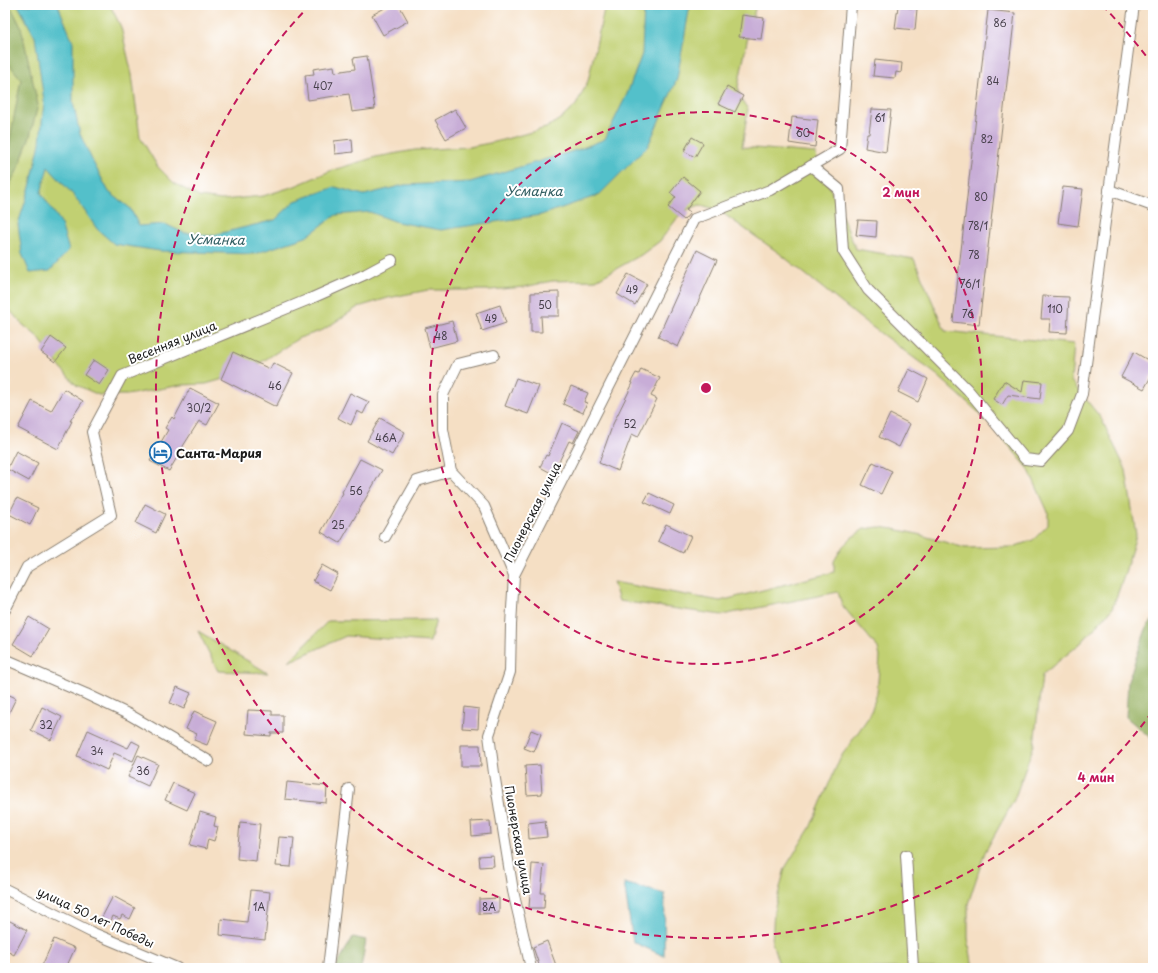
<svg xmlns="http://www.w3.org/2000/svg" width="1158" height="973" font-family="'Playpen Sans',sans-serif">
<rect width="100%" height="100%" fill="#fff"/>
<filter id="ink" filterUnits="userSpaceOnUse"><feTurbulence type="fractalNoise" baseFrequency=".025" numOctaves="2"/><feDisplacementMap in="SourceGraphic" scale="8" xChannelSelector="R" yChannelSelector="G"/><feConvolveMatrix kernelMatrix="1 2 1 2 8 2 1 2 1" color-interpolation-filters="sRGB"/></filter>
<filter id="wash" filterUnits="userSpaceOnUse"><feTurbulence type="fractalNoise" baseFrequency=".012" numOctaves="4" result="noise"/><feDisplacementMap in="SourceGraphic" scale="16" xChannelSelector="R" yChannelSelector="G"/><feGaussianBlur stdDeviation="0.9" result="paint"/><feColorMatrix in="noise" values="0 0 0 0 0 0 0 0 0 0 0 0 0 0 0 0 0 1.4 0 .05"/><feComposite in="paint" operator="in"/></filter>
<g filter="url(#wash)">
<rect width="100%" height="100%" fill="#f5dfc4"/>
<g fill="#c1d072" stroke="#6e7647">
<path d="M5 5H110L121 27 132 75 140 137 158 167 174 183 199 197 222 200 263 196 295 186 330 171 376 157 415 150 469 147 495 142 546 128 563 117 576 105 588 81 605 5H756L747 41 738 87 742 101 748 109 742 147 815 153 856 249 914 259 945 331 1074 344 1071 381 1101 418 1126 470 1136 535 1124 576 1112 609 1081 643 1044 673 1042 676 1034 745 1014 800 985 852 968 904V938L973 968H780L772 942 774 911 785 868 810 828 840 758 870 715 877 693 880 657 878 648 842 605 838 592 722 615 619 601 613 582 720 601 834 572V561L843 546 851 538 864 529 879 527 894 529 917 534 965 548 1013 547 1033 540 1048 525V512L1028 468 987 420 937 375 860 318 779 253 721 212 712 208 700 205 689 209 678 217 660 241 641 255 596 280 552 281 524 287 490 290H428L388 298 358 307 323 330 299 338 260 363 237 375 206 384 181 385 127 395H99L76 385 59 366 38 337 22 324 5 305Z"/>
<path d="M436 620 430 642 346 636 288 662 328 621Z"/>
<path d="M198 631 268 673 218 671Z"/>
</g>
<g fill="#98b264" stroke="#5a6740">
<path d="M5 5H10L21 27 38 105 30 136 18 169 7 190 10 139 21 79 5 59Z"/>
<path d="M1153 620V740L1126 717 1128 681 1147 626Z"/>
<path d="M353 937 366 940 361 968H335Z"/>
</g>
<g fill="#52c0ca" stroke="#376e73">
<path d="M18 5H58L73 42V103L80 134 93 162 109 192 130 208 139 226 165 224 184 233H197L209 236 275 220 295 201 335 187 364 195 404 185 470 182 580 149 605 139 627 94 642 54 644 5H690L677 79 648 146 599 195 541 215 441 230 397 222 370 212 336 215 306 237 254 254 160 251 114 244 97 229 75 197 48 167 41 193 60 221 69 250 50 271 30 273 22 254 18 224 30 187 40 143 44 101 35 37Z"/>
<path d="M624 883 665 894 664 956 633 942Z"/>
</g>
<g id="blocks">
<g fill="#c8add7">
<path d="M390 5H399L408 21 383 35 372 15Z"/>
<path d="M898 6 917 9 915 30 895 28Z"/>
<path d="M988 10 1015 13 979 325 953 322Z"/>
<path d="M742 15 764 18 761 39 739 37Z"/>
<path d="M367 56 375 109 352 112 349 94 308 100 305 75 314 74 313 69 334 66 335 72 355 69 353 58Z"/>
<path d="M875 60 902 63 901 73 896 72 895 78 873 76Z"/>
<path d="M727 87 743 96 735 112 718 104Z"/>
<path d="M455 109 466 128 446 139 435 120Z"/>
<path d="M872 109 891 110 886 152 865 148 867 134H869Z"/>
<path d="M792 117 818 120 815 147 789 143Z"/>
<path d="M692 137 703 143 695 157 684 151Z"/>
<path d="M352 139 353 152 335 154 334 141Z"/>
<path d="M683 177 700 191 686 210 690 213 684 220 668 207 676 197 670 193Z"/>
<path d="M1063 187 1083 189 1078 226 1058 223Z"/>
<path d="M858 220 877 221 876 237 856 235Z"/>
<path d="M697 250 717 260 678 347 658 337Z"/>
<path d="M628 274 647 284 635 305 617 294Z"/>
<path d="M559 292V316H541L542 332H531V293Z"/>
<path d="M1043 296 1069 297 1067 333 1049 332 1050 319H1041Z"/>
<path d="M500 305 506 323 482 331 476 313Z"/>
<path d="M452 321 457 341 430 348 425 328Z"/>
<path d="M51 337 66 348 55 362 41 352Z"/>
<path d="M233 352 270 369 273 363 293 373 276 407 221 379Z"/>
<path d="M1134 352 1153 363V373L1144 389 1121 377Z"/>
<path d="M94 360 109 370 99 385 84 375Z"/>
<path d="M641 369 660 378 651 396 657 399 638 437 632 434 618 471 599 463 613 424 633 383 631 382 636 373 639 374Z"/>
<path d="M909 369 928 379 918 402 898 392Z"/>
<path d="M516 378 539 386 528 414 505 406Z"/>
<path d="M1024 380 1042 382 1040 399 1008 395 1002 405 993 399 1004 381 1022 392Z"/>
<path d="M571 386 588 393 584 402 587 403 583 413 563 404Z"/>
<path d="M190 388 219 403 207 425 199 421 178 454H179L169 471 150 461 168 430 165 428 172 417 174 419Z"/>
<path d="M64 389 83 401 70 421H72L58 449 18 428 32 401 51 411Z"/>
<path d="M350 393 369 402 363 414 357 411 351 425 338 418Z"/>
<path d="M890 414 910 424 899 447 879 437Z"/>
<path d="M380 418 405 432 392 455 367 441Z"/>
<path d="M562 423 579 431 573 443 569 441 553 474 540 467 546 455 548 456Z"/>
<path d="M16 451 38 463 29 481 7 469Z"/>
<path d="M360 459 382 470 340 543 321 532 343 493 342 492Z"/>
<path d="M873 462 892 471 881 494 862 485Z"/>
<path d="M649 493 674 505 670 514 644 502Z"/>
<path d="M17 498 38 508 30 525 9 514Z"/>
<path d="M145 504 165 514 156 533 136 523Z"/>
<path d="M666 524 691 536 683 553 658 541Z"/>
<path d="M322 565 338 574 330 590 313 581Z"/>
<path d="M29 617 49 629 33 656 13 644Z"/>
<path d="M177 687 191 693 184 709 170 703Z"/>
<path d="M5 693 16 698 5 721Z"/>
<path d="M42 707 62 717 51 740 31 730Z"/>
<path d="M464 707 479 709 478 729 462 728Z"/>
<path d="M248 710 272 711V715H283V733H271V736L246 734Z"/>
<path d="M194 711 217 721 207 745 194 740 197 734 186 729Z"/>
<path d="M88 730 128 748 132 741 140 745 133 761 114 753 107 770 77 756Z"/>
<path d="M531 730 541 734 534 752 524 748Z"/>
<path d="M461 745H480L481 766H461Z"/>
<path d="M138 755 158 764 148 786 128 777Z"/>
<path d="M540 765 542 794 527 795 525 766Z"/>
<path d="M287 782 327 786 326 803 285 799Z"/>
<path d="M173 783 195 793 187 810 165 800Z"/>
<path d="M200 812 216 817 214 826 218 827 214 841 208 839 206 849 190 845Z"/>
<path d="M490 821 491 834 472 836 471 822Z"/>
<path d="M545 821 547 837 529 839 528 823Z"/>
<path d="M240 822 260 824 256 861 237 859Z"/>
<path d="M279 837 294 838 291 867 276 866Z"/>
<path d="M493 855 494 866 480 867 479 856Z"/>
<path d="M532 864 544 865 541 893H545L544 908H529Z"/>
<path d="M251 890 270 892 265 940 220 935 221 919 247 922Z"/>
<path d="M113 896 135 908 130 919 122 915 120 919 113 916 110 923 101 919Z"/>
<path d="M499 898V913L479 914V899Z"/>
<path d="M8 920 27 930 14 955 5 950V926Z"/>
<path d="M54 939 75 948 66 968H41Z"/>
<path d="M547 941 557 968H540L533 947Z"/>
</g>
</g>
</g>
<g filter="url(#ink)">
<use href="#blocks" fill-opacity="0" stroke="#887e70" stroke-width="1"/>
<g fill="none" stroke-linecap="round" stroke-linejoin="round">
<defs>
<g id="street">
<path d="M811 166 839 189 843 251 868 290 968 390 1025 459 1041 461 1068 431 1082 394 1134 5"/>
<path d="M1109 190 1153 206"/>
<path d="M494 355 458 364 443 395V429L451 471 484 506 514 575"/>
<path d="M385 537 417 481 451 471"/>
<path d="M5 610 27 567 111 515 92 432 122 376 312 298 366 274 392 260"/>
<path d="M5 659 86 694 130 715 209 761"/>
<path d="M906 855 913 968"/>
<path d="M5 889 91 932 177 968"/>
<path d="M328 968 349 789"/>
<path d="M531 968 513 891 494 773 489 735 510 672 511 625 514 575 694 219 770 190 840 149 851 5"/>
</g>
</defs>
<use href="#street" stroke="#887e70" stroke-width="12"/>
<use href="#street" stroke="#fff" stroke-width="10"/>
</g>
</g>
<g fill="none" stroke="#c2185b" stroke-width="2" stroke-dasharray="7 5">
<circle cx="706" cy="388" r="276"/>
<path d="M1152 712A551 551 0 1 1 310 5M1102 5A551 551 0 0 1 1152 64"/>
</g>
<defs>
<symbol id="hotel-ring" viewBox="-11 -11 22 22"><circle r="9.5" fill="#fff" stroke="#1f6fb2" stroke-width="1.5"/><path d="M-6-4.5h1.5V1H6V5H4.5V3h-9V5H-6ZM-4 0a1.8 1.8 0 1 1 3.6 0ZM.5 0V-2.5h3Q6-2.5 6 0Z" fill="#1f6fb2"/></symbol>
</defs>
<g fill-rule="evenodd">
<use href="#hotel-ring" x="148" y="440" width="25" height="25"/>
</g>
<g text-anchor="middle" dominant-baseline="central" stroke-width="4" stroke-linejoin="round" paint-order="stroke">
<g font-size="10" fill="#47404b">
<text x="1000" y="22">86</text>
<text x="993" y="80">84</text>
<text x="323" y="85">407</text>
<text x="880" y="117">61</text>
<text x="803" y="132">60</text>
<text x="987" y="138">82</text>
<text x="981" y="196">80</text>
<text x="978" y="225">78/1</text>
<text x="974" y="254">78</text>
<text x="970" y="283">76/1</text>
<text x="632" y="289">49</text>
<text x="545" y="304">50</text>
<text x="1055" y="308">110</text>
<text x="968" y="313">76</text>
<text x="491" y="318">49</text>
<text x="441" y="335">48</text>
<text x="275" y="385">46</text>
<text x="199" y="407">30/2</text>
<text x="630" y="423">52</text>
<text x="386" y="437">46А</text>
<text x="356" y="490">56</text>
<text x="338" y="524">25</text>
<text x="46" y="724">32</text>
<text x="97" y="750">34</text>
<text x="143" y="770">36</text>
<text x="259" y="906">1А</text>
<text x="489" y="906">8А</text>
</g>
<g font-size="12" fill="#1c1c1c" stroke="#fff">
<text transform="translate(172 342) rotate(-22)">Весенняя улица</text>
<text transform="translate(532 512) rotate(-63)">Пионерская улица</text>
<text transform="translate(519 840) rotate(80)">Пионерская улица</text>
<text transform="translate(96 917) rotate(25)">улица 50 лет Победы</text>
</g>
<g font-size="12" font-weight="bold" fill="#1c1c1c" stroke="#fff" text-anchor="start">
<text x="176" y="453">Санта-Мария</text>
</g>
<g font-size="13" font-style="italic" fill="#325e62" stroke="#fff">
<text x="534" y="190">Усманка</text>
<text transform="translate(216 239) rotate(1)">Усманка</text>
</g>
</g>
<circle cx="706" cy="388" r="6" fill="#c2185b" stroke="#fff" stroke-width="2"/>
<g font-size="12" text-anchor="middle" font-weight="bold" fill="#c2185b" stroke="#fff" stroke-width="4" stroke-linejoin="round" paint-order="stroke">
<text x="901" y="197">2 мин</text>
<text x="1096" y="782">4 мин</text>
</g>
<rect width="1158" height="973" fill="none" stroke="#fff" stroke-width="20"/>
</svg>
